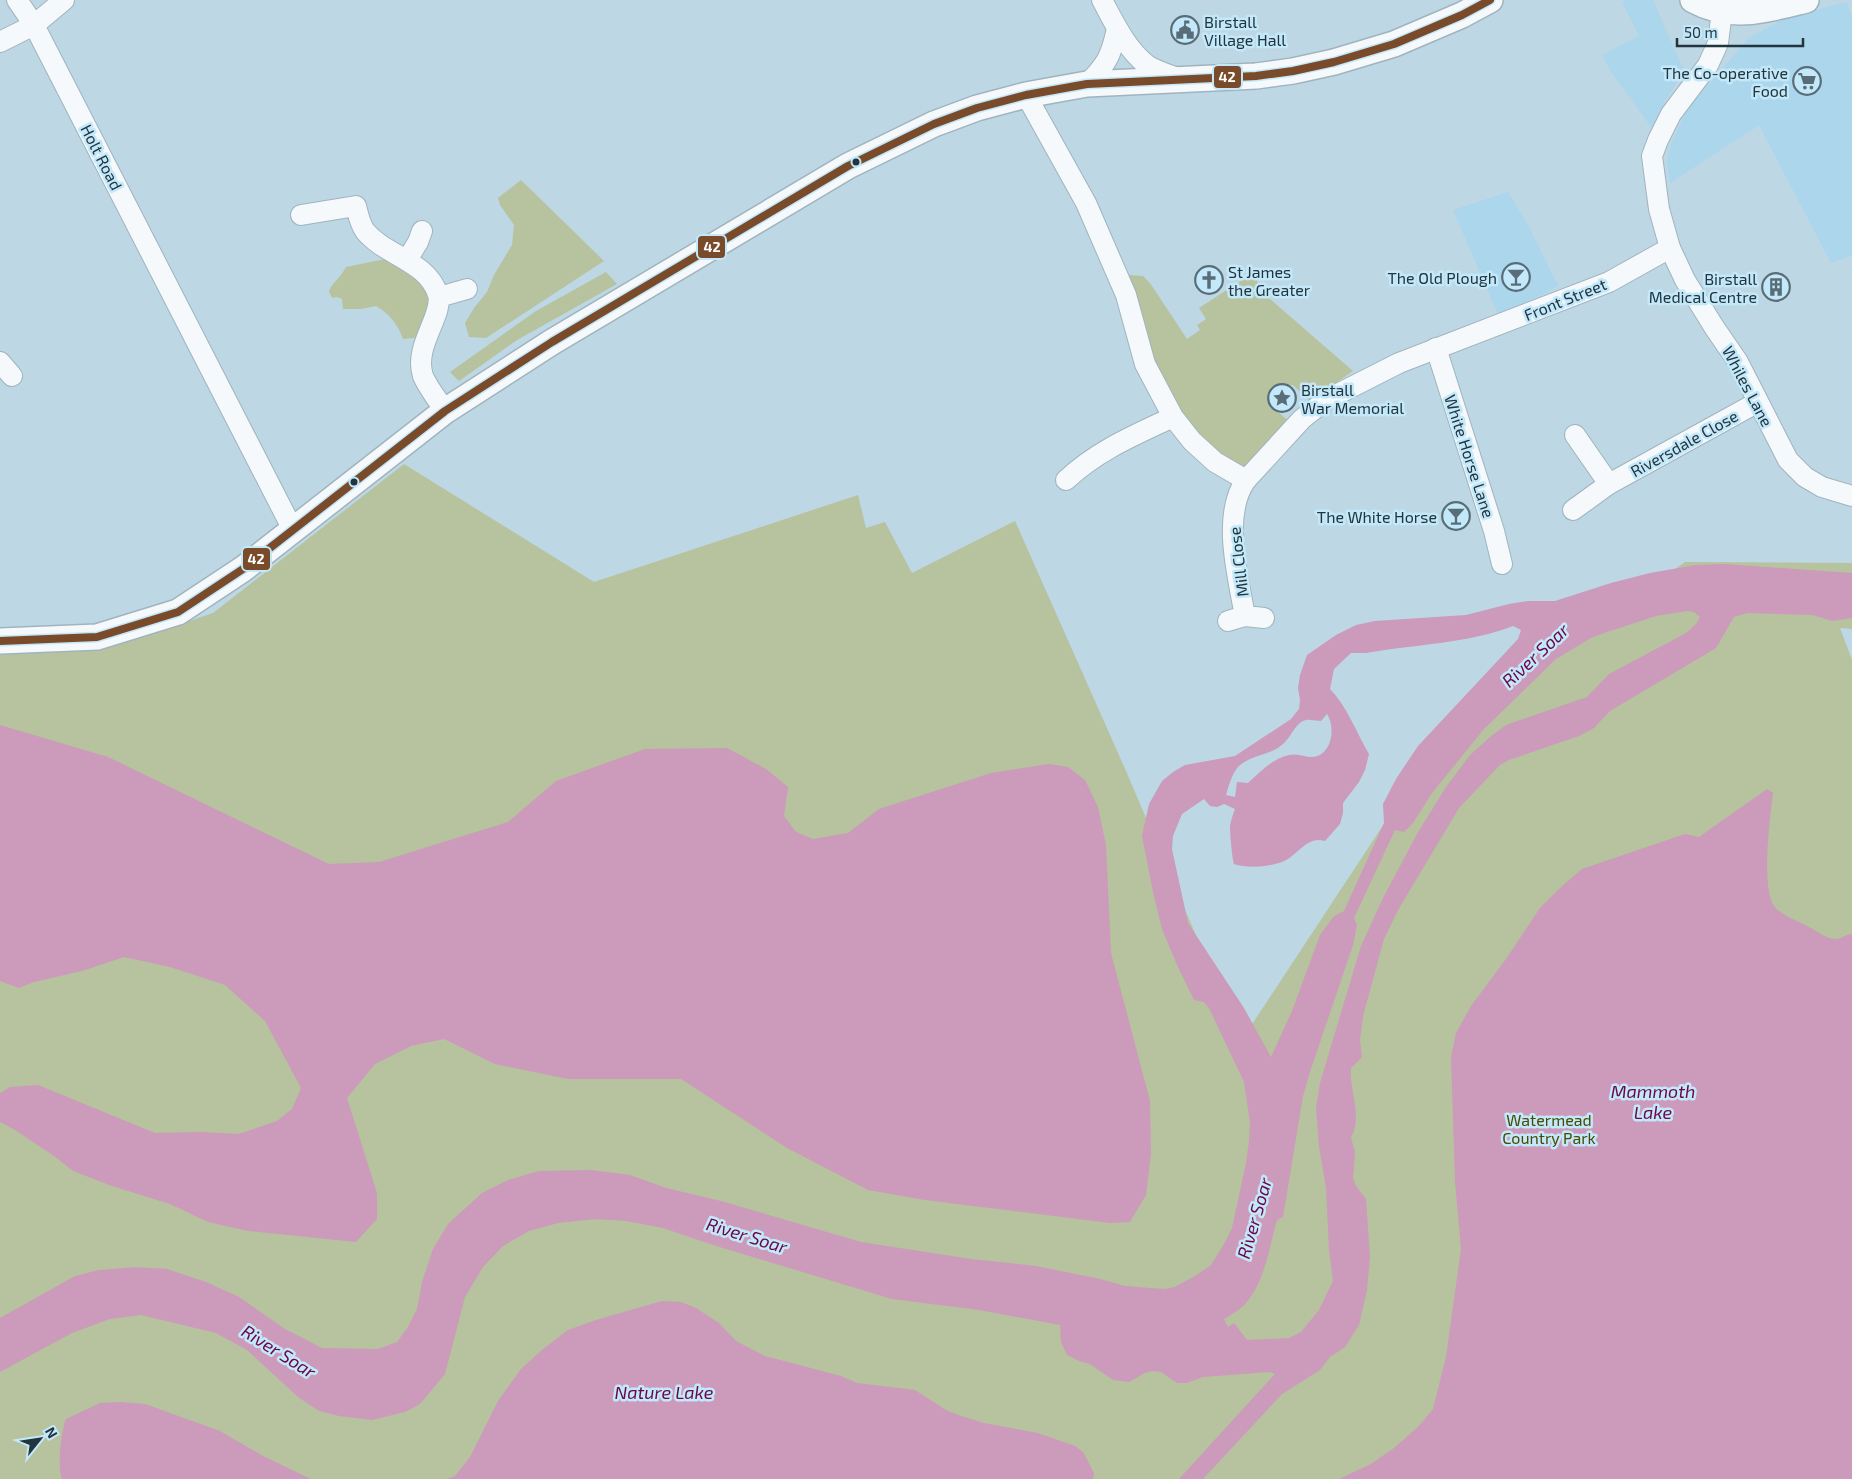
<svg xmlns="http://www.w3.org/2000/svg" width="1852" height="1479" font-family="'Exo 2',sans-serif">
<rect width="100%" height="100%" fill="#bdd7e4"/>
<g fill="#acd6eb">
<path d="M1626 0H1653L1684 71 1665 101 1652 128 1613 75 1602 55 1639 36 1622 2Z"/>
<path d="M1847 2 1852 16V255L1831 263 1759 125 1670 183 1667 162 1671 144 1687 109 1750 37 1788 17Z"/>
<path d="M1508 192 1528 225 1558 286 1499 317 1453 210Z"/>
</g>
<g fill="#b6c39e">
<path d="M521 180 604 261 486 338 469 337 465 323 474 308 487 292 494 275 512 245 514 225 500 205 498 198Z"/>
<path d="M400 256 434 286 422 333 414 338 403 339C399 326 389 313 376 306L361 309H343L342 299 337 297 332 298 329 291C333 282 341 277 346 267Z"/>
<path d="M606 272 617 284 517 340 459 381 450 372 536 311Z"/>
<path d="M1253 273 1263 293 1353 371 1310 401 1293 385H1279L1271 387C1265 404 1280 413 1291 423L1245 468 1228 461 1181 417 1151 358 1132 292 1129 275 1143 276 1150 283 1187 339 1200 330 1197 325 1206 319 1199 308Z"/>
<path d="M404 464 594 582 858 495 866 528 885 522 912 573 1015 521 1126 771 1241 1041 1409 786 1457 726 1685 562 1852 563V629L1840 628 1852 660V1479H0V655L118 645 213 613Z"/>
</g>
<g fill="#cc9aba" fill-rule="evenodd">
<path d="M1723 564 1852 573V618L1832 621 1813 615 1747 613 1734 617 1716 648 1610 711 1594 728 1579 736 1509 760 1500 765 1459 808 1398 910 1384 939 1363 1016 1360 1040 1362 1057 1351 1068C1349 1092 1363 1115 1351 1138L1355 1152 1353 1178 1356 1186 1366 1199 1370 1257 1367 1290 1359 1325 1345 1347 1330 1357 1320 1370 1282 1394 1203 1479H1179L1275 1374 1270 1372 1203 1377 1187 1383H1177L1161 1372 1152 1371 1145 1373 1129 1382 1113 1380 1090 1364 1079 1361 1067 1355 1061 1342 1060 1325 979 1310 892 1299 713 1245 663 1228 626 1221 596 1219 558 1223 529 1231 503 1246 483 1267 465 1297 445 1374 420 1404 405 1412 372 1420 339 1416 319 1411 298 1397 247 1350 216 1333 141 1315 110 1319 72 1333 0 1372V1318L75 1276 99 1270 135 1267 167 1269 206 1282 239 1297 285 1329 322 1348 378 1349 397 1342 408 1327 417 1309 422 1282 433 1249 448 1224 482 1193 508 1180 539 1171 591 1170 630 1175 666 1188 721 1201 861 1242 971 1259 1036 1266 1100 1279 1125 1286 1164 1289 1175 1287 1195 1276 1211 1265 1224 1244 1232 1228 1246 1163 1249 1141 1250 1123 1244 1082 1209 1008 1204 1002 1194 1000 1177 965 1162 929 1153 892 1142 836 1149 804 1162 781 1173 772 1185 765 1235 756 1291 719 1299 709 1300 700 1298 688 1300 675 1307 655 1336 635 1356 625 1375 621 1466 615 1509 604 1528 601H1555L1611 583 1650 573 1696 565ZM1687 611 1694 612 1700 617 1696 624 1686 633 1609 674 1587 697 1506 725 1490 737 1470 755 1446 787 1417 834 1383 898 1361 946 1320 1083 1316 1108 1319 1146 1326 1188 1329 1250 1333 1281 1319 1310 1301 1332 1289 1338 1247 1340 1234 1323 1228 1327 1224 1319C1232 1314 1240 1310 1246 1303 1265 1281 1269 1248 1277 1220L1283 1217 1303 1096 1310 1072 1353 945 1357 925 1354 918 1395 830 1404 832 1413 823 1432 793 1484 729 1556 659 1591 638 1607 632 1656 616ZM1513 626 1521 630 1518 639 1418 746 1396 779 1383 804 1384 823 1344 911 1334 916 1320 935 1292 1011 1271 1057 1244 1008 1188 923 1172 849 1173 836 1182 814 1204 799 1210 806 1217 807 1224 804 1235 809C1233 814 1231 820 1230 826 1230 833 1232 858 1234 864 1248 869 1275 867 1288 859 1301 850 1309 836 1325 841L1340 824 1343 813V803L1359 782 1365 770 1369 754C1356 732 1348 708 1330 689L1334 669 1351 653H1366C1416 644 1466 644 1513 626ZM1327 714C1336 727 1332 756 1312 757 1304 757 1298 753 1289 755 1272 759 1261 771 1248 783L1237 782 1235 797 1226 795C1229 785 1232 773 1239 766 1252 754 1271 756 1284 743 1291 737 1296 722 1306 720 1310 719 1317 721 1321 721Z"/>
<path d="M0 725 108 757 329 864 379 862 508 822 556 781 645 749 727 748 766 769 788 787 784 816 796 832 813 839 848 833 879 809 991 773 1049 764 1068 767 1085 780 1098 807 1106 845 1111 953 1150 1101 1151 1154 1146 1195 1130 1222 1110 1223 925 1200 868 1190 787 1148 681 1079H568L495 1064 444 1039 411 1046 375 1064 347 1098 377 1193V1219L356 1242 248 1231 208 1222 170 1204 112 1186 73 1171 54 1156 15 1130 0 1122V1093L10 1087 38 1085 155 1133 201 1132 239 1134 277 1121 292 1109 301 1088 265 1021 225 985 170 967 124 957 82 971 34 982 19 988 0 981Z"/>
<path d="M1767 789 1773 793C1770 817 1761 887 1774 906 1781 915 1797 921 1807 926 1815 930 1825 938 1834 939 1840 940 1846 934 1852 934V1479H1339L1371 1464 1394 1448 1418 1427 1433 1409 1446 1357 1461 1249 1455 1181 1451 1057 1456 1033 1471 1006 1506 959 1540 908 1560 888 1582 869 1685 834 1699 837Z"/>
<path d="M662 1301 681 1302 696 1308 719 1323 736 1341 765 1356 841 1376 857 1383 915 1390 946 1410 961 1416 984 1423 1038 1433 1075 1446 1083 1452 1094 1473 1093 1479H447L455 1476 470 1457 498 1401 521 1369 543 1349 568 1330 596 1320Z"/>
<path d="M120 1402 145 1404 220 1431 263 1456 311 1479H62C57 1467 61 1431 66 1419L100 1403Z"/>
</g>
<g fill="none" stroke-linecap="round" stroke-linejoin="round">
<defs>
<g id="minor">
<path d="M17 0 34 25 293 530"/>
<path d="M1102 0C1114 22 1126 49 1147 65 1156 71 1170 75 1180 79"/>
<path d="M1722 11 1718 43 1708 65 1671 114 1658 140 1652 156 1659 209 1670 248 1685 280 1714 327 1738 362 1788 460 1805 477 1822 487 1852 496"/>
<path d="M0 42 34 25 64 0"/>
<path d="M1087 84C1107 64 1111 56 1117 29"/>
<path d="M1026 95 1086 203 1126 295 1145 364 1173 417 1192 441 1215 462 1246 480"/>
<path d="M301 215 356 206C358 214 360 224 365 231 385 256 428 261 438 295 444 315 413 346 423 376 428 388 438 400 445 411"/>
<path d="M407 260 418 242 422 231"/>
<path d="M439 297 467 289"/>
<path d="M1436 348 1494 531 1502 564"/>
<path d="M0 362 12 376"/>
<path d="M1575 435 1609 484"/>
<path d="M1066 480C1098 450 1135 435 1173 417"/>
<path d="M1573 510 1609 484 1758 402"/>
<path d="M1264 618 1245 616C1238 577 1221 515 1246 480L1302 419 1326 400 1399 363 1609 282 1670 248"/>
<path d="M1228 621 1245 616"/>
</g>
<g id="tertiary">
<path d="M1693 0C1732 21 1766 10 1806 0"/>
<path d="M0 641 97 637 178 612 243 569 445 411 552 342 848 166 934 124 977 108 1026 95 1087 84 1256 76 1293 71 1334 62 1394 44 1462 15 1490 0"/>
</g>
</defs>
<use href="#minor" stroke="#a0b4be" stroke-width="22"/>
<use href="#tertiary" stroke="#a0b4be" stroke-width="28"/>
<use href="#minor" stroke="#f5f9fb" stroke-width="20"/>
<use href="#tertiary" stroke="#f5f9fb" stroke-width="25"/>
<defs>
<path id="bus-1" d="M0 641 97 637 178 612 243 569 445 411 552 342 848 166 934 124 977 108 1026 95 1087 84 1256 76 1293 71 1334 62 1394 44 1462 15 1490 0"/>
</defs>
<use href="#bus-1" stroke="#c3e8fa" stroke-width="11"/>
<use href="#bus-1" stroke="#7a4b2a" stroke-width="8"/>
</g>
<defs>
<symbol id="civic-ring" viewBox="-11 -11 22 22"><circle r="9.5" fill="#c3e8fa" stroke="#586d77" stroke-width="1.5"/><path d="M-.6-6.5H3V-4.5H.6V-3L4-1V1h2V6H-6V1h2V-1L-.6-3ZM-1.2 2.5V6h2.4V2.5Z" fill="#586d77"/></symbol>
<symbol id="supermarket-ring" viewBox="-11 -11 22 22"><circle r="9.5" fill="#c3e8fa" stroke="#586d77" stroke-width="1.5"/><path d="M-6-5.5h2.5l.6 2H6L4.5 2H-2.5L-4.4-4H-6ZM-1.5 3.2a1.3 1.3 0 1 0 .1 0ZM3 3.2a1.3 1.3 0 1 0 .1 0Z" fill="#586d77"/></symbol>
<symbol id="bar-ring" viewBox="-11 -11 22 22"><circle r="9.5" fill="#c3e8fa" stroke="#586d77" stroke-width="1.5"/><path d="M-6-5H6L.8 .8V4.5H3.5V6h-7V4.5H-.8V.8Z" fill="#586d77"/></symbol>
<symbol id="church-ring" viewBox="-11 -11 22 22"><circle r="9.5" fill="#c3e8fa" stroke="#586d77" stroke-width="1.5"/><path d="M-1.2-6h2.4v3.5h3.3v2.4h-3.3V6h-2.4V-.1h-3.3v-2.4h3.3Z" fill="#586d77"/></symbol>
<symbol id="building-ring" viewBox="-11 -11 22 22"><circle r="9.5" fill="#c3e8fa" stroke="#586d77" stroke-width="1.5"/><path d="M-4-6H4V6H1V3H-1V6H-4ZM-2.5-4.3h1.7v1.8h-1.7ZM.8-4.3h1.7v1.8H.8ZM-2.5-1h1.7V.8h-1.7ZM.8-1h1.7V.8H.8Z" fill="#586d77"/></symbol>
<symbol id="sight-ring" viewBox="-11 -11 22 22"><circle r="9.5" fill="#c3e8fa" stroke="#586d77" stroke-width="1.5"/><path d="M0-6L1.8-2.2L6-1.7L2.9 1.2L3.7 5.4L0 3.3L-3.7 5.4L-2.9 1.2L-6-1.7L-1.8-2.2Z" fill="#586d77"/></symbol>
</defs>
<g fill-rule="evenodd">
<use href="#civic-ring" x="1169" y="14" width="32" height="32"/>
<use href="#supermarket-ring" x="1791" y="65" width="32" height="32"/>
<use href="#bar-ring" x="1500" y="261" width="32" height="32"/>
<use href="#church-ring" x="1193" y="264" width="32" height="32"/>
<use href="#building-ring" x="1760" y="271" width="32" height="32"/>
<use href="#sight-ring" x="1266" y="382" width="32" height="32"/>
<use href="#bar-ring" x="1440" y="500" width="32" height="32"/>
</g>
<g fill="#22343d" stroke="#c3e8fa" stroke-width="2">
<circle cx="856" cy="162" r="4.5"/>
<circle cx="354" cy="482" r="4.5"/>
</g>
<g text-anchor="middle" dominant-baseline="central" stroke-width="5" stroke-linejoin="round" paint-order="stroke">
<g font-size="16" fill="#22343d" stroke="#c3e8fa" text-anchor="end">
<text x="1204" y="21" text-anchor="start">Birstall<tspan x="1204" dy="18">Village Hall</tspan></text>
<text x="1788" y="72">The Co-operative<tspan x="1788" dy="18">Food</tspan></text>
<text x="1228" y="271" text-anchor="start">St James<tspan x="1228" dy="18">the Greater</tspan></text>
<text x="1497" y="277">The Old Plough</text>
<text x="1757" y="278">Birstall<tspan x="1757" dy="18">Medical Centre</tspan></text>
<text x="1301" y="389" text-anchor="start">Birstall<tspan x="1301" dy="18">War Memorial</tspan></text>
<text x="1437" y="516">The White Horse</text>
</g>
<g font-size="16" fill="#22343d" stroke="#c3e8fa">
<text transform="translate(102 157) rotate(63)">Holt Road</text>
<text transform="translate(1565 299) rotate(-22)">Front Street</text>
<text transform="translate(1748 386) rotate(62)">Whiles Lane</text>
<text transform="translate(1684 443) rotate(-29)">Riversdale Close</text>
<text transform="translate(1470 456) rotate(72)">White Horse Lane</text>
<text transform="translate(1238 562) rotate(-97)">Mill Close</text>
</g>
<g font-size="16" fill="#494900" stroke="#c3e8fa">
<text x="1549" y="1119">Watermead<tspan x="1549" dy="18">Country Park</tspan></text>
</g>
<g font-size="18" font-style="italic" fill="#6d0647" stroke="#c3e8fa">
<text transform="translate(1535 655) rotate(-43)">River Soar</text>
<text x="1653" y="1091">Mammoth<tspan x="1653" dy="21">Lake</tspan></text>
<text transform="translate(1254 1218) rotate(-74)">River Soar</text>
<text transform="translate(747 1235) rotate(17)">River Soar</text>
<text transform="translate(279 1351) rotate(32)">River Soar</text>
<text x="664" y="1392">Nature Lake</text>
</g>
</g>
<g stroke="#c3e8fa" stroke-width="2">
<rect x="1213" y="65" width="29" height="24" rx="5" fill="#7a4b2a"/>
<rect x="697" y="235" width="29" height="24" rx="5" fill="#7a4b2a"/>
<rect x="242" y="547" width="29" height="24" rx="5" fill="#7a4b2a"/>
</g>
<g font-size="14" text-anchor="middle" font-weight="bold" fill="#fff">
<text x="1227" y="82">42</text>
<text x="712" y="252">42</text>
<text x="256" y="564">42</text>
</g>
<g transform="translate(40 1439) rotate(60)" stroke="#c3e8fa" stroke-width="4" paint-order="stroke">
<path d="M0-4L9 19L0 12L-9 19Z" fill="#22343d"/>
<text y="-8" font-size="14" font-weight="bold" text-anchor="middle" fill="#22343d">N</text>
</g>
<path d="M1677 38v8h126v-8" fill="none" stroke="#22343d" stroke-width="2.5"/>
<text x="1684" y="38" font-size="15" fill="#22343d" stroke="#c3e8fa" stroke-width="4" paint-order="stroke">50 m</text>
</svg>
